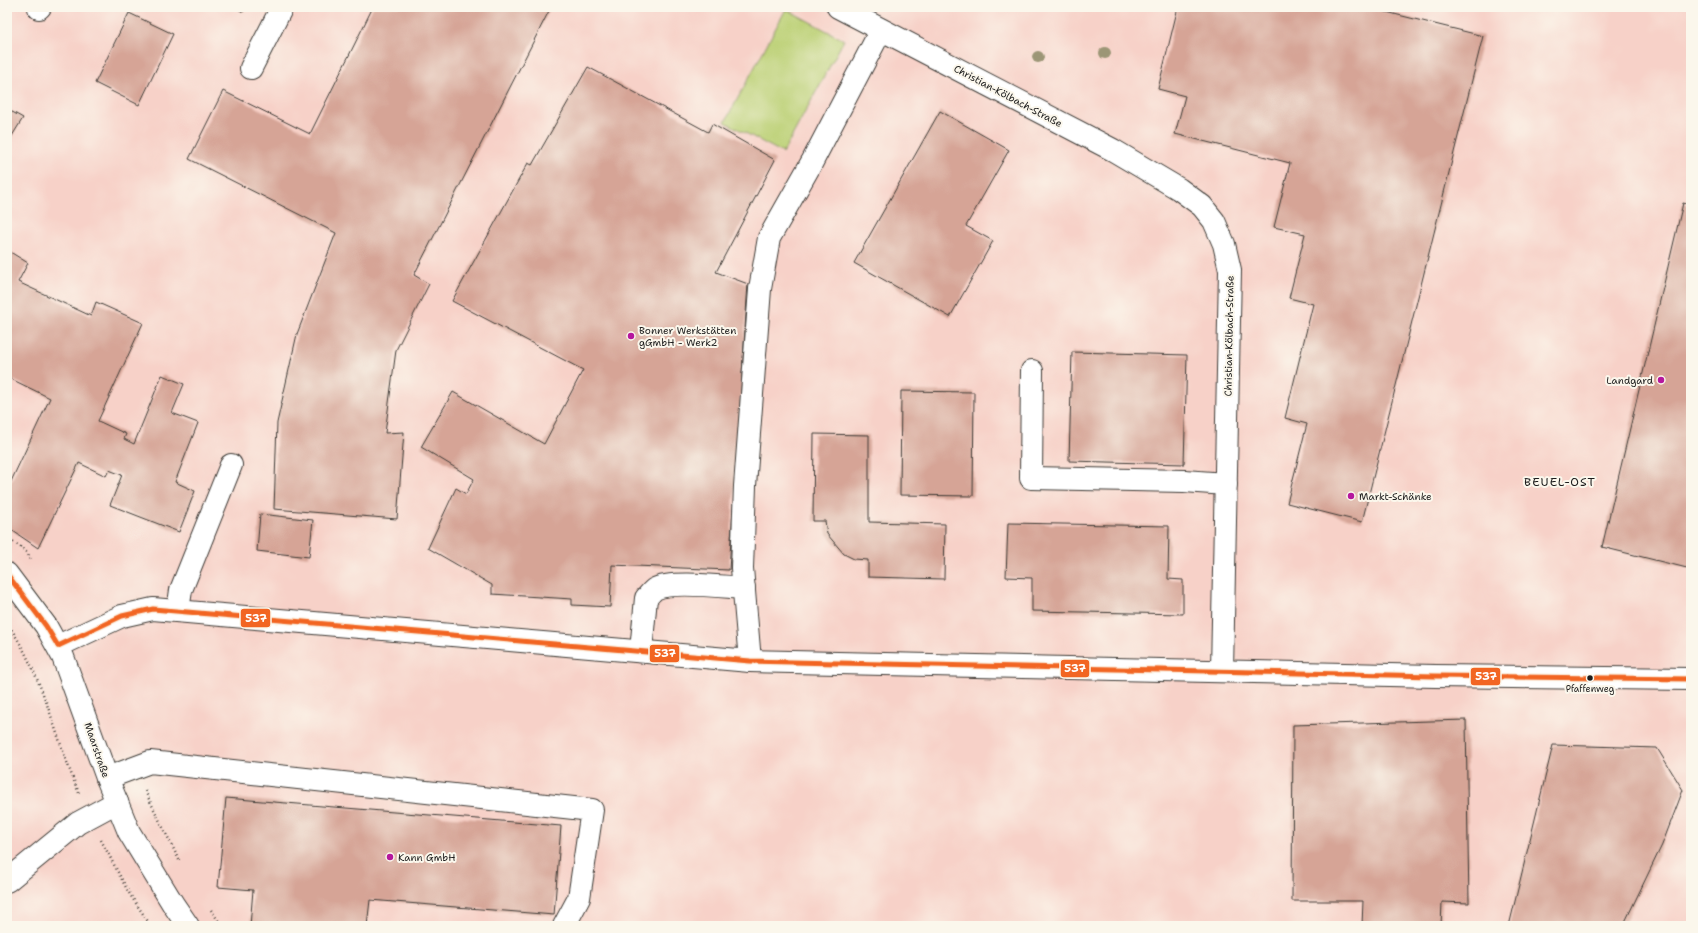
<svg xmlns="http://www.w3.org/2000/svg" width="1698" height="933" font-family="'Shantell Sans',sans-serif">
<rect width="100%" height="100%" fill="#fbf7ec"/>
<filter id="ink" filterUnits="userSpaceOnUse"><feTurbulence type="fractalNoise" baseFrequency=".025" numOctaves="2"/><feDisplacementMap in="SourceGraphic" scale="8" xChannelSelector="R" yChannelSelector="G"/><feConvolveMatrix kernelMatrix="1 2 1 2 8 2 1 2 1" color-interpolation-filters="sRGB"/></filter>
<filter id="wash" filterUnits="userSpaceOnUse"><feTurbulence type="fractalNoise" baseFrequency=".012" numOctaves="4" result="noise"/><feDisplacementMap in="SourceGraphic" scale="16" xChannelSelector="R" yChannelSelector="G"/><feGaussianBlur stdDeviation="0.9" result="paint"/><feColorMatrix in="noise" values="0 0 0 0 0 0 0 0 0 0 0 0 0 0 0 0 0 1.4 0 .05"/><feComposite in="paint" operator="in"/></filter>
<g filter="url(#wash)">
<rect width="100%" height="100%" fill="#f4ddbf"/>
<rect fill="#f7d1c8" x="7" y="7" width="1684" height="919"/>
<path fill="#bbd074" stroke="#6c7648" d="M786 9 844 40 783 153 725 122Z"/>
<g id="blocks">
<g fill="#d6a496">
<path d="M235 7H246L243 12Z"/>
<path d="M373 7H551L414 275 429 284 396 350 385 433 404 432 397 519 274 509 277 423 297 334 336 233 189 159 223 91 310 134Z"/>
<path d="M1178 7H1366L1483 36 1362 522 1287 503 1307 424 1285 418 1313 304 1289 298 1305 234 1274 227 1290 163 1175 134 1185 96 1158 89Z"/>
<path d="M129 13 173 34 139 105 95 83Z"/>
<path d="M588 67 708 132 712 124 775 160 716 272 748 284 729 570 612 565 610 607 572 605V599L492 594V585L428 548 456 488 466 494 474 479 421 447 453 392 544 444 583 370 452 301 528 163 532 165Z"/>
<path d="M7 109 23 118 7 144Z"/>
<path d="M940 111 1009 150 966 226 993 241 950 317 854 263Z"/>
<path d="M1683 203 1691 205V569L1602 547Z"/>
<path d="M7 250 28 263 18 282 91 316 96 302 143 323 98 421 126 434 124 439 134 444 162 375 184 384 172 413 198 423 175 482 195 491 179 532 110 505 122 475 109 470 106 476 79 463 38 548 7 527V490L50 398 7 377Z"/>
<path d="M1072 352 1187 355 1184 464 1069 461Z"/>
<path d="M901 391 974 392 973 496 900 495Z"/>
<path d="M814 434 869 435V522L945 524 944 579 868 577V560L854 559 844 554 827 534 825 521H813Z"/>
<path d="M260 514 313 520 309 557 257 551Z"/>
<path d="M1008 523 1169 526 1168 579 1183 580V614L1032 611V578L1006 577Z"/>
<path d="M1466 720 1469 903 1442 902 1441 926H1362L1363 901H1292L1293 725Z"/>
<path d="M1553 745 1657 748 1683 790 1662 845 1623 926H1509Z"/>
<path d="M226 798 561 826 554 915 370 900 367 926H250L253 890 218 887Z"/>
<path d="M24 922 28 926H19Z"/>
</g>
</g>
</g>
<g filter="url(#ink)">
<use href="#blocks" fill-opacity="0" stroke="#3c3934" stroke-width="1"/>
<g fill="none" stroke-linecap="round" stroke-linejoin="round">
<defs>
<g id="minor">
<path d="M838 7 1113 150 1179 189 1202 206 1214 221 1224 244 1230 270 1222 671"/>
<path d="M39 8 40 7"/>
<path d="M251 68 282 7"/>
<path d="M1032 371 1031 478 1184 481 1226 484"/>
<path d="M7 574 46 626 63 657 107 778 129 832 173 904 188 926"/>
<path d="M178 611 181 590 231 465"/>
<path d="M58 646 122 616 153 609 750 661 1435 676 1691 679"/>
<path d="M641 651 646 598C649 595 652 591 655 589 672 580 724 587 744 588"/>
<path d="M750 661 742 568 745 486 760 289 769 238 812 162 881 30"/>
<path d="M107 778 150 762 592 810 579 898 564 926"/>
<path d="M7 881 78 823 117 802"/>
</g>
</defs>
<use href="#minor" stroke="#3c3934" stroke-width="24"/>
<g stroke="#3c3934" stroke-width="2.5" stroke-dasharray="1 3" stroke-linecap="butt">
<path d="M7 537 27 552 31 560"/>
<path d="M7 623C43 674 55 737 79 793"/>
<path d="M145 791 180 862"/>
<path d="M101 840 129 893 151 926"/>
<path d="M211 910 222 926"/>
</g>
<use href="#minor" stroke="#fff" stroke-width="22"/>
<defs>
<g id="bus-1">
<path d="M7 574 46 626 58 646"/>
<path d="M58 646 122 616 153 609 750 661 1435 676 1691 679"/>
</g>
</defs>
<use href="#bus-1" stroke="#fbf7ec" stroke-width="8"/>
<use href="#bus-1" stroke="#f26522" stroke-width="5"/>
</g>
<g fill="#9c9676">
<circle cx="1105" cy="53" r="6"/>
<circle cx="1038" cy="57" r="6"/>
</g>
</g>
<g fill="#b5179e" stroke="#fbf7ec" stroke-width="1.5">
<circle cx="631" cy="336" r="4"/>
<circle cx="1661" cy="380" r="4"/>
<circle cx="1351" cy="496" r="4"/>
<circle cx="390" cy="857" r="4"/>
</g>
<circle fill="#1c1c1c" stroke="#fbf7ec" stroke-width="1.5" cx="1590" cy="678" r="3.5"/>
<g text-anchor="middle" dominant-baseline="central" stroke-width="4" stroke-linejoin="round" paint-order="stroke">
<g font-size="9" fill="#1c1c1c" stroke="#fbf7ec">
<text x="1590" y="689">Pfaffenweg</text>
</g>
<g font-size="10" fill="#1c1c1c" stroke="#fbf7ec">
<text transform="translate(1008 96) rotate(28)">Christian-Kölbach-Straße</text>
<text transform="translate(1229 336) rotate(-89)">Christian-Kölbach-Straße</text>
<text transform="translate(97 750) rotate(71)">Maarstraße</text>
</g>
<g font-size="10" fill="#1c1c1c" stroke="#fbf7ec" text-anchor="start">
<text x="639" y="330">Bonner Werkstätten<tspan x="639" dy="12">gGmbH - Werk2</tspan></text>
<text x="1653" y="380" text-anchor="end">Landgard</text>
<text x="1359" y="496">Markt-Schänke</text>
<text x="398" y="857">Kann GmbH</text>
</g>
<g font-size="12" letter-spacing="1" fill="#1c1c1c" stroke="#fbf7ec">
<text x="1560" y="482">BEUEL-OST</text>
</g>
</g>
<g stroke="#fbf7ec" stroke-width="1.5">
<rect x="240" y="608" width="31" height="20" rx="4" fill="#f26522"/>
<rect x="649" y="644" width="31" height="19" rx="4" fill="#f26522"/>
<rect x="1060" y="659" width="30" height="19" rx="4" fill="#f26522"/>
<rect x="1470" y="667" width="31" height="19" rx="4" fill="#f26522"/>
</g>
<g font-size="11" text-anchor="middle" font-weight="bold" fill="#fff">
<text x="256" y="622">537</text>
<text x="665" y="657">537</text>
<text x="1075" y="672">537</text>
<text x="1486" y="680">537</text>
</g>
<rect width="1698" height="933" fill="none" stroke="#fbf7ec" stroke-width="24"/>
</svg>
